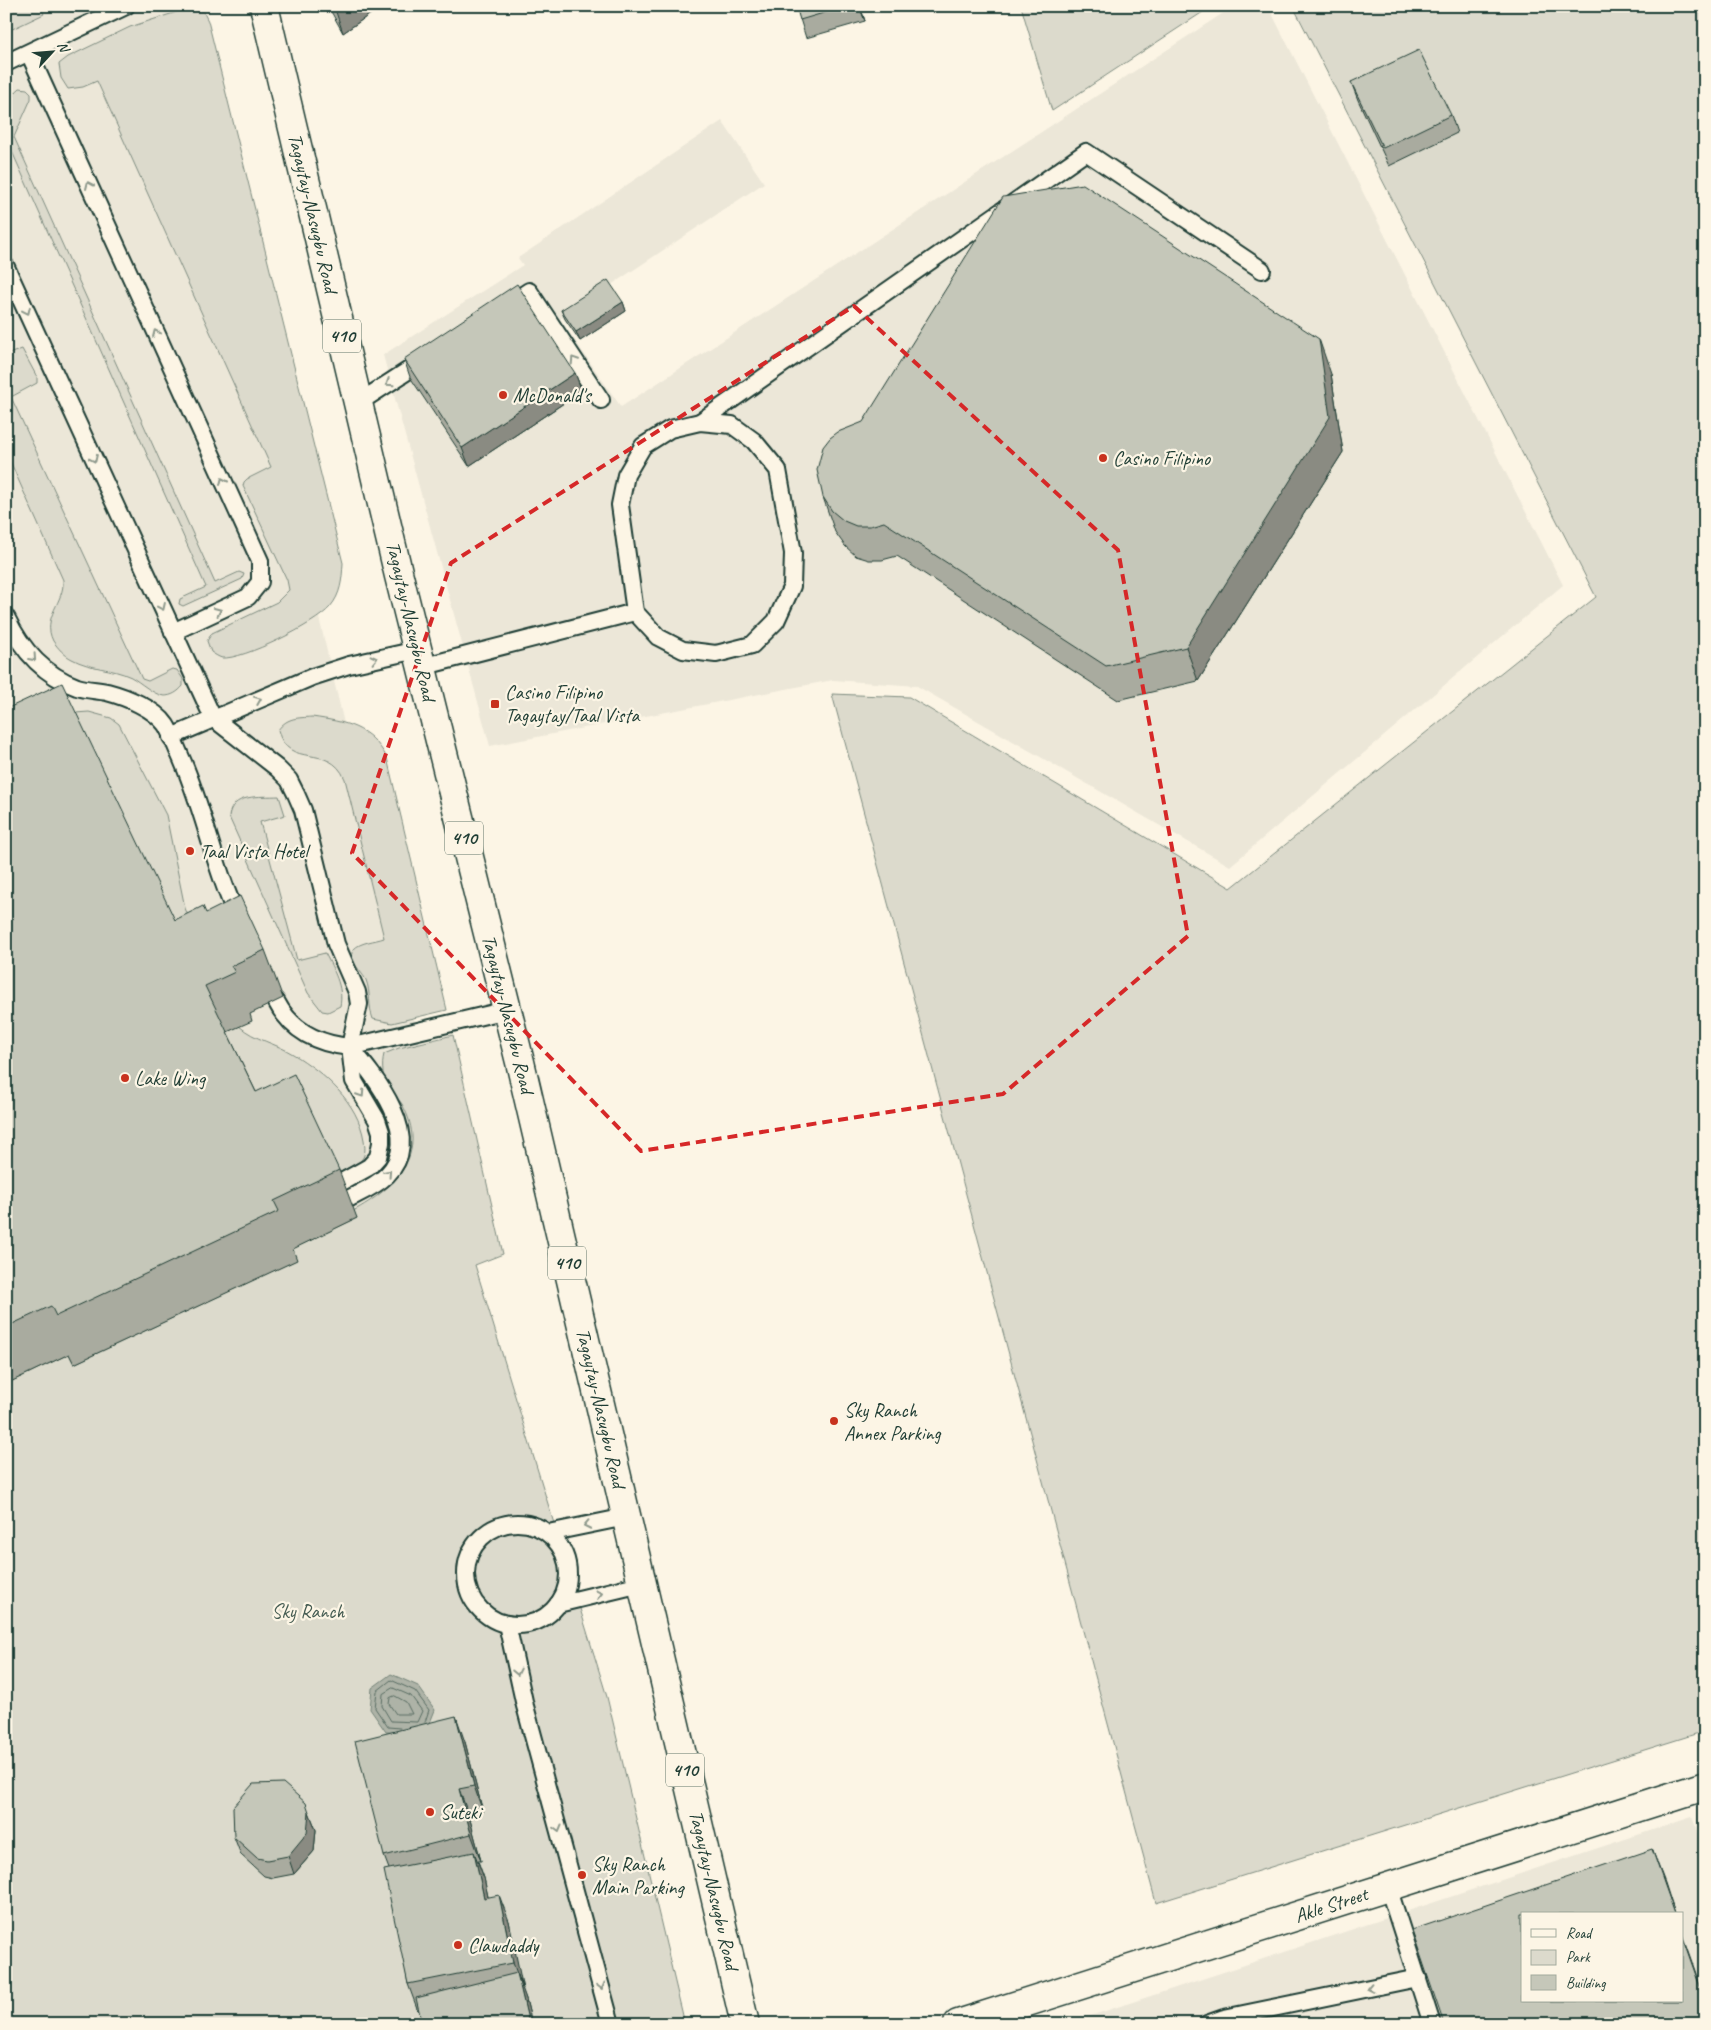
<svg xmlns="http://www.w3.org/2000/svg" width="1711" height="2030" font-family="Caveat,sans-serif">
<rect width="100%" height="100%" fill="#fcf5e5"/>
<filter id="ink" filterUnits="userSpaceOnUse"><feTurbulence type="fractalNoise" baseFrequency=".02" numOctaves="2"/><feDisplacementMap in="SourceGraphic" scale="10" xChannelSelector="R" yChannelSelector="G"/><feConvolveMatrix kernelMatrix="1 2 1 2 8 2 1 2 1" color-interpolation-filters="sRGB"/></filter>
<g filter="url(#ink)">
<g fill="#ece7d8" fill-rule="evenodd">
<path d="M6 6H174L417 1031 475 1265 6 1462Z"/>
<path d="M1234 6H1268L1563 585 1230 866 917 686 833 680 490 746 383 355 523 265 518 258 722 121 764 183 560 319 621 407Z"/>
<path d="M1692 1817 1705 1852V2024H1066ZM1522 1914H1682V2001H1522Z"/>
</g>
<g fill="#dcdacc" stroke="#7e8c80">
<path d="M6 6H40L44 14 6 32Z"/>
<path d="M1021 6H1212L1052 111Z"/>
<path d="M1293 6H1705V1731L1156 1903 832 694 909 697 1231 888 1596 597Z"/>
<path d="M183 10 203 11 208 21 343 563C342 580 341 594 330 607 316 624 243 660 222 658 218 657 214 654 211 652L207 641 212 633 277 602 289 590 287 580 243 486 244 482 247 479 271 467 97 81 83 87 68 89 61 78 59 64 68 57 130 27Z"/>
<path d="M20 88 27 89 31 93V99L14 137 215 583 239 572 244 574 242 579 183 606 179 604 180 599 206 587 10 147 6 154C6 133 1 103 20 88Z"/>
<path d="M22 349 37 377V383L11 397 142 679 148 681 172 669 177 670 183 679V686C178 692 172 696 164 696 154 695 140 682 131 677 112 668 90 669 72 659 64 655 58 648 53 641 41 617 65 602 63 580L6 452V355Z"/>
<path d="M89 712 111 718 119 724 166 815 185 908 206 962 6 744 75 713Z"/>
<path d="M312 717C346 722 370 726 387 758L447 1010 392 1023 373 1019C368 1006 371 993 366 980 362 972 346 958 354 949 360 942 376 941 384 938L345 779C329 741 288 771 278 730 287 717 298 718 312 717Z"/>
<path d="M279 796 285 815 260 822 297 960 325 953C333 969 344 987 340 1006L328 1012 322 1011 308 993 229 817C231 793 260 797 279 796Z"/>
<path d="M239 1026C255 1040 275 1043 293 1054 324 1073 358 1102 364 1140 365 1146 366 1154 362 1159 357 1167 344 1170 336 1174L274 1141 223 1034Z"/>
<path d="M453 1035 503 1254 475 1265 607 1697 685 2024H6V1384L69 1354 74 1364 296 1260 292 1249 357 1218 353 1211C395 1188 430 1155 402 1104 399 1099 393 1096 389 1091 383 1080 381 1066 384 1054L399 1048Z"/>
</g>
<path fill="#aeb3a7" stroke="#758479" d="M391 1674 418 1686 435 1710 425 1735 386 1732 370 1709 372 1688Z"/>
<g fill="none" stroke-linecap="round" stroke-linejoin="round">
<g stroke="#586c62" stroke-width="1">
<path d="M393 1688 411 1696 422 1711 417 1722 391 1721 382 1706 383 1694Z"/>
<path d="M395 1696 406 1702 412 1714H396L389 1704 390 1698Z"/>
<path d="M400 1728 388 1727 375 1708 377 1691 391 1680 415 1691 429 1710 425 1722"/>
</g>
<defs>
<g id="service">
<path d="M29 53 260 561V582L248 597 173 632"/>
<path d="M6 63 126 6"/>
<path d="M6 267 213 718 277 768 289 780 296 794 303 810 336 944 357 992 359 1004 350 1047 354 1081 377 1120 381 1132V1143L378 1157 369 1167 340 1183"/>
<path d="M505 307 529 291 601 400"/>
<path d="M358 403 426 359"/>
<path d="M700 422 1086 152 1262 270"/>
<path d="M700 422 732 425 754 441 778 470 793 553 792 586 776 621 752 645 716 654 683 650 658 637 635 612 620 505 626 475 643 446 670 429Z"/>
<path d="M6 617C21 649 44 675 77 687 87 690 97 690 107 692 126 697 154 708 166 725 171 733 175 744 179 753 204 807 213 866 239 920"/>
<path d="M421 667 635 612"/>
<path d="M171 737 312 677 349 665 417 650"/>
<path d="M276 1001C291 1031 318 1044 350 1047L507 1010"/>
<path d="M348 1199C361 1192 376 1186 387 1175 425 1137 375 1077 350 1047"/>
<circle cx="517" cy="1574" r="51"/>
<path d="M548 1533 626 1517"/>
<path d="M558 1604 641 1584"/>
<path d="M507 1624 525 1706 611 2024"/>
<path d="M1388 1887 1432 2024"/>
<path d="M1207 2024 1224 2018 1418 1978"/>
</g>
<path id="tertiary" d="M958 2024 1705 1786"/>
<path id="primary" d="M264 6 399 576 520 1062 745 2024"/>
</defs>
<use href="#service" stroke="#1f3d34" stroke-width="20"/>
<use href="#tertiary" stroke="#1f3d34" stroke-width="31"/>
<use href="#primary" stroke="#1f3d34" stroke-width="31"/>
<use href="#service" stroke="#fcf5e5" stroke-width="16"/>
<use href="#tertiary" stroke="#fcf5e5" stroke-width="28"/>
<use href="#primary" stroke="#fcf5e5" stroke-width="28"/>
</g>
<g fill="#a9ab9f" stroke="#1f3d34">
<path d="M328 6H382L343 33Z"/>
<path d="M796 6H860L865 21 806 38Z"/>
<path d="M1351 82 1451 115 1457 133 1389 166 1358 100Z"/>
<path d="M623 302 626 311 580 341 565 319 561 310Z"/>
<path d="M404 359 575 373 582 391 469 466 410 377Z"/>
<path d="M1331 374 1343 452 1198 681 1118 700 897 556 882 560H869L856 556 845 546 835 532 823 497Z"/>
<path d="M6 709 175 920 206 913 265 950 283 998 250 1014 252 1021 227 1032 256 1092 339 1170 357 1218 293 1249 297 1260 74 1364 69 1354 6 1384Z"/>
<path d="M465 1742 483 1812 469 1816 481 1861H478L484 1878 488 1897 509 1921 522 1989 526 1999 532 2024H422L419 2010 418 2011 408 1984 389 1869 384 1856Z"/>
<path d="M309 1812 316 1830 314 1851 294 1874 273 1878 264 1876 241 1855 234 1837Z"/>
</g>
<g fill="#8a8b82" stroke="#1f3d34">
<path d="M334 6H382L343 33Z"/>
<path d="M859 6H860L865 21Z"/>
<path d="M623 302 626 311 580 341 576 332Z"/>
<path d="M1319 339 1331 374 1343 452 1198 681 1186 647Z"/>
<path d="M575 373 582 391 469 466 462 448Z"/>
<path d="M456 1716 465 1742 483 1812 474 1786Z"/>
<path d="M459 1789 469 1816 481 1861 471 1834Z"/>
<path d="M309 1812 316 1830 314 1851 294 1874 288 1856Z"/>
<path d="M1652 1849 1665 1883 1675 1914Z"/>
<path d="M474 1852 484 1878 494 1925 484 1898Z"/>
<path d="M499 1895 509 1921 523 1989 513 1963Z"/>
<path d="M1682 1934 1705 1999V2001L1682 1936Z"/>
<path d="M517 1973 526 1999 532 2024H529Z"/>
</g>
<g fill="#c5c7b9" stroke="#1f3d34">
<path d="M796 6H847L800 20Z"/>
<path d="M1419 50 1451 115 1383 148 1351 82Z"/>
<path d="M1083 184 1319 339 1330 417 1186 647 1106 666 884 522 870 526H856L844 521 832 511 823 497 817 470 823 447 830 438 838 432 863 422 1003 197Z"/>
<path d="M608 280 623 302 576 332 561 310Z"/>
<path d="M517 284 575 373 462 448 404 359Z"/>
<path d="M62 683 175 920 203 906 206 913 240 896 265 950 231 966 235 972 205 986 256 1092 294 1074 339 1170 274 1201 279 1211 56 1316 51 1306 6 1327V709Z"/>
<path d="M456 1716 474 1786 459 1789 471 1834 384 1856 355 1741Z"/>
<path d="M283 1783 306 1803 309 1812 307 1833 288 1856 267 1860 257 1858 234 1837 233 1807 253 1784Z"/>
<path d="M1652 1849 1675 1914H1522V2001H1682V1936L1705 2001V2024H1444L1412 1930Z"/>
<path d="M474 1852 484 1898 499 1895 513 1963 408 1984 384 1870Z"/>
<path d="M517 1973 529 2024H422L416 1998Z"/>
</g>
<defs><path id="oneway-chevron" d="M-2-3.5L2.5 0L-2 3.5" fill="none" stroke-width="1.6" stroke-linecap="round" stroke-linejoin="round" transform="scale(1.25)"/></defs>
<g stroke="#8e998c">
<use href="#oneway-chevron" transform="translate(89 185) rotate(-114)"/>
<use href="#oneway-chevron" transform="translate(27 311) rotate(65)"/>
<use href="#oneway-chevron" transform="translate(156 333) rotate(-114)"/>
<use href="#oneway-chevron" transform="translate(574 360) rotate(-123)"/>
<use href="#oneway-chevron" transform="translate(389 383) rotate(147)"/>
<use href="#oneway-chevron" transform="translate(94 459) rotate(65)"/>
<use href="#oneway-chevron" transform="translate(223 481) rotate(-114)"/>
<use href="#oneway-chevron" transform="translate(162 607) rotate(65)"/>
<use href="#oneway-chevron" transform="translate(218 611) rotate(-25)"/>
<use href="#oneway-chevron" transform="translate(33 658) rotate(48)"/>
<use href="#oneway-chevron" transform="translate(374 659) rotate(-13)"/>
<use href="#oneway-chevron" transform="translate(258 700) rotate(-22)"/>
<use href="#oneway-chevron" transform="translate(361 1094) rotate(57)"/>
<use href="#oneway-chevron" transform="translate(388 1173) rotate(-48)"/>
<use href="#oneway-chevron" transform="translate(587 1525) rotate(168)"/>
<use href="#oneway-chevron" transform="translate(599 1594) rotate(-13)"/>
<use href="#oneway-chevron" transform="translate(517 1672) rotate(78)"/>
<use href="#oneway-chevron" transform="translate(558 1829) rotate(75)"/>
<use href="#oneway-chevron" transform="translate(601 1986) rotate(75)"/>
<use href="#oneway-chevron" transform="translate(1370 1988) rotate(168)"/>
</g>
</g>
<path fill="none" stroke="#d62828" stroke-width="4" stroke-dasharray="10 6" stroke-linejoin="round" d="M854 306 1118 550 1188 936 1003 1094 641 1151 352 853 451 563Z"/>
<g fill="#c8321e" stroke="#fcf5e5" stroke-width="2">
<circle cx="503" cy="395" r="5"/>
<circle cx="1103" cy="458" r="5"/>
<rect x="490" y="699" width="10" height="10" rx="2.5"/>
<circle cx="190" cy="851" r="5"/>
<circle cx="125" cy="1078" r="5"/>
<circle cx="834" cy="1421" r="5"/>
<circle cx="430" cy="1812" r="5"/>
<circle cx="582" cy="1875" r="5"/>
<circle cx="458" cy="1945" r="5"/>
</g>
<g text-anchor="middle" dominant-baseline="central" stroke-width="4.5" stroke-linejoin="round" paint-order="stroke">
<g fill="#fcf5e5" stroke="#617469" stroke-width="1">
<rect x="323" y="319.5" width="38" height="33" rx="4"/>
<rect x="445" y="821.5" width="38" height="33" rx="4"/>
<rect x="548" y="1246.5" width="38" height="33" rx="4"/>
<rect x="666" y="1753.5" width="38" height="33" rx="4"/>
</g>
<g font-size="19" font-weight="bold" fill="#1f3d34">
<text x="342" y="336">410</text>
<text x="464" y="838">410</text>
<text x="567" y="1263">410</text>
<text x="685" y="1770">410</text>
</g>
<g font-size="20" fill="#1f3d34" stroke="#fcf5e5">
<text transform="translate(313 213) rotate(77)">Tagaytay-Nasugbu Road</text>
<text transform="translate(411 621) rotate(77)">Tagaytay-Nasugbu Road</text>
<text transform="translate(508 1014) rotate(76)">Tagaytay-Nasugbu Road</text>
<text transform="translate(601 1408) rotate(77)">Tagaytay-Nasugbu Road</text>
<text transform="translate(714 1890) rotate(77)">Tagaytay-Nasugbu Road</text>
<text transform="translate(1331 1905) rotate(-18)">Akle Street</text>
</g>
<g font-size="20" fill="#1f3d34" stroke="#fcf5e5" text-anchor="start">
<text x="513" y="395">McDonald's</text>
<text x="1113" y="458">Casino Filipino</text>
<text x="505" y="692">Casino Filipino<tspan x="505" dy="23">Tagaytay/Taal Vista</tspan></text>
<text x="200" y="851">Taal Vista Hotel</text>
<text x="135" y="1078">Lake Wing</text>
<text x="844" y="1410">Sky Ranch<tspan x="844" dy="23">Annex Parking</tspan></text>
<text x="440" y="1812">Suteki</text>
<text x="592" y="1864">Sky Ranch<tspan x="592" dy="23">Main Parking</tspan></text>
<text x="468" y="1945">Clawdaddy</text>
</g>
<g font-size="20" fill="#455c52" stroke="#fcf5e5">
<text x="308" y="1611">Sky Ranch</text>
</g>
</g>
<rect width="1711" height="2030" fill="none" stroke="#fcf5e5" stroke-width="25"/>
<rect x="12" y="12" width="1686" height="2005" fill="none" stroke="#1f3d34" stroke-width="2" filter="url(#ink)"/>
<rect x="1521" y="1912" width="162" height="90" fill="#fcf5e5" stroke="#a4ab9e"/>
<rect x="1531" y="1929" width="25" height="8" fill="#fcf5e5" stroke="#a4ab9e"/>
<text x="1566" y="1938" font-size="15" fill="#1f3d34">Road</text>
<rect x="1531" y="1950" width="25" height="15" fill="#dcdacc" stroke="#a4ab9e"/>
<text x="1566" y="1962" font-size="15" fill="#1f3d34">Park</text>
<rect x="1531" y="1975" width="25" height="15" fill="#c5c7b9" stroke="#a4ab9e"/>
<text x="1566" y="1988" font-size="15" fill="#1f3d34">Building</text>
<g transform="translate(52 52) rotate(64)" stroke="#fcf5e5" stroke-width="4" paint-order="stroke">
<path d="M0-4L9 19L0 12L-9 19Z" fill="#1f3d34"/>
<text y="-8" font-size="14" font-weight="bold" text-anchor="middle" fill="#1f3d34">N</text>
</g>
</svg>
